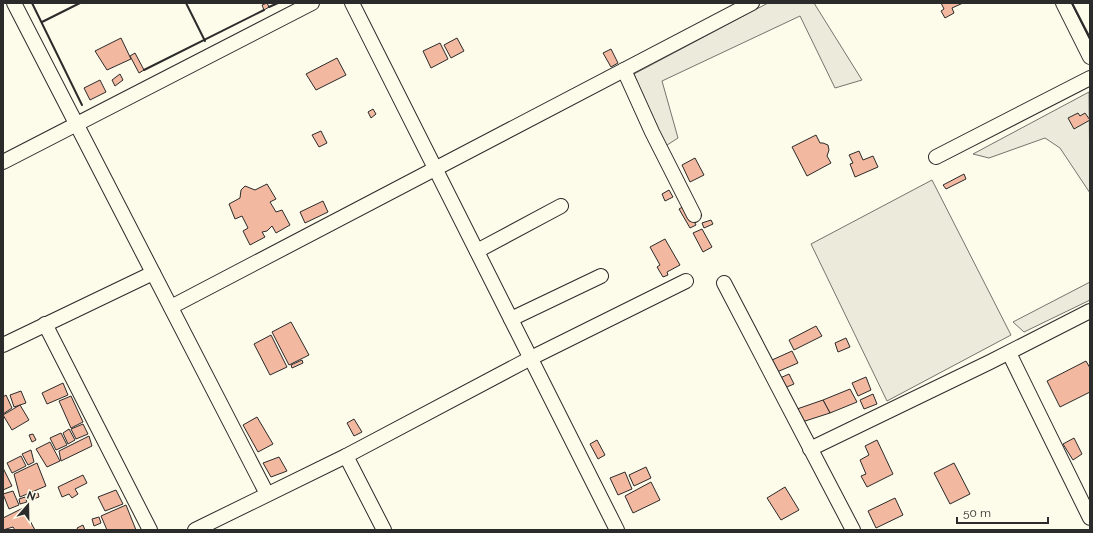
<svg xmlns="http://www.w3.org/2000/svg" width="1093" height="533" font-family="Raleway,sans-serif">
<rect width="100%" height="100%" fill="#fdfbea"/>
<g fill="#ecebdb" stroke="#74746e">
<path d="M768 3H814L862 80 835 88 800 16 662 81 678 138 664 147 634 74Z"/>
<path d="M1089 92 1090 193 1060 148 1045 138 989 158 973 154Z"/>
<path d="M932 180 1011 335 887 401 811 244Z"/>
<path d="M1090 282V300L1024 332 1013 322Z"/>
</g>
<g fill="#f2b8a0" stroke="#2b2b2b">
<path d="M267 3 269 7 264 10 262 5Z"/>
<path d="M941 3H963L952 8 954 13 945 18 941 11 944 9Z"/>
<path d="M121 38 131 59 107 70 95 51Z"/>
<path d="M457 38 464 51 451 58 444 45Z"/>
<path d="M440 43 448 59 431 68 423 51Z"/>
<path d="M611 49 618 63 611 67 603 53Z"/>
<path d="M135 53 144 70 139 73 130 56Z"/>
<path d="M337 58 346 75 316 90 306 74Z"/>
<path d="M120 74 123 80 115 86 112 80Z"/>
<path d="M100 80 106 92 90 100 84 88Z"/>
<path d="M373 109 376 114 371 118 368 112Z"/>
<path d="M1078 113 1080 116 1085 113 1090 120 1074 129 1068 118Z"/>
<path d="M321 131 327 143 319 147 312 135Z"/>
<path d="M816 135 820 143H823L828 145 829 150 827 156 831 163 807 176 792 147Z"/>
<path d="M859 151 863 160 873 156 878 167 855 177 850 164 853 163 849 155Z"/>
<path d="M695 158 704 175 690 182 682 165Z"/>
<path d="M964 174 966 179 946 189 943 185Z"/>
<path d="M267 184 276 199 270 202 276 212 282 210 290 225 276 233 272 226 267 231 262 232 265 237 250 245 243 231 248 228 242 216 235 219 229 204 240 198 241 190 245 186 255 190Z"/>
<path d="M669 190 673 197 665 201 662 194Z"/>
<path d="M323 201 328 212 305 223 300 212Z"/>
<path d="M686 205 696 225 690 228 679 209Z"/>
<path d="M711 220 713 224 704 228 702 223Z"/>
<path d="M702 229 712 247 703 252 693 233Z"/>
<path d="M665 239 680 265 667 272 668 275 663 277 657 267 660 265 650 247Z"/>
<path d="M291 322 309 355 289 365 272 332Z"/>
<path d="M816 326 822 336 794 350 789 340Z"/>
<path d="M271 335 287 367 270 375 254 344Z"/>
<path d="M846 338 850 347 838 352 835 343Z"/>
<path d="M792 351 798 363 777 372 772 360Z"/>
<path d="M302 360 303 363 292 368 291 365Z"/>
<path d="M1086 361 1090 368V392L1060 407 1047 381Z"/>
<path d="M789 374 794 384 782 389 778 379Z"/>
<path d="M866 377 871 390 858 396 852 383Z"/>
<path d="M63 383 68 395 47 404 42 393Z"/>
<path d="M850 389 857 402 830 413 823 400Z"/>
<path d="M21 391 26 403 14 407 10 395Z"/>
<path d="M873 394 877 404 864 409 860 400Z"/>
<path d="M6 395 12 408 3 414V397Z"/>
<path d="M71 396 83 422 71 428 59 401Z"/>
<path d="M823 400 830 413 802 422 797 409Z"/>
<path d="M20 405 29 420 12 430 3 415Z"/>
<path d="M257 417 273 444 258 452 243 425Z"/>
<path d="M354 419 362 432 354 436 347 423Z"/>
<path d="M83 424 88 434 76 439 71 429Z"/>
<path d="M69 429 75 440 68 444 63 433Z"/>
<path d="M61 433 67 445 56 450 50 438Z"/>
<path d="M33 434 36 440 32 442 29 435Z"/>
<path d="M89 436 92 446 61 461 59 451Z"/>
<path d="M1074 438 1082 454 1073 460 1063 444Z"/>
<path d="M597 440 605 455 598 459 590 444Z"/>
<path d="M877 440 893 474 867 487 861 476 866 474 860 460 869 455 865 446Z"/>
<path d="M50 442 60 461 47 467 36 449Z"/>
<path d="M31 450 34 462 28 465 22 454Z"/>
<path d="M21 456 26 466 12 473 7 463Z"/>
<path d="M279 457 287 471 271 477 263 463Z"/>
<path d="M37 463 46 486 20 497 14 474Z"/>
<path d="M954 463 970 494 950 504 934 473Z"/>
<path d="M646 467 651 478 634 486 629 475Z"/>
<path d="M3 468 12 486 3 490Z"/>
<path d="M625 472 632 489 618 495 610 478Z"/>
<path d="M83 475 87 483 75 489 78 494 72 498 69 494 62 497 58 487Z"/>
<path d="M651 482 660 500 633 513 625 496Z"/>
<path d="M785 487 799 510 781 520 767 498Z"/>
<path d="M116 490 123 504 105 511 98 497Z"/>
<path d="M13 491 19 505 9 509 3 494Z"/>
<path d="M38 493 39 497 30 500 28 496Z"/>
<path d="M25 497 27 502 20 504 19 499Z"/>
<path d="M895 498 903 515 876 528 868 511Z"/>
<path d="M126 505 136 530H107L101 516Z"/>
<path d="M23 508 35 530H15L13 527 3 530V518Z"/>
<path d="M99 517 101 523 94 526 92 519Z"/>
<path d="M83 525 85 530H78L77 528Z"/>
</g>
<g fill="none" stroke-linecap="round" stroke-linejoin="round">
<defs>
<g id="minor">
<path d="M14 3 267 494"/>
<path d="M352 3 617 530"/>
<path d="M1063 3 1090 57"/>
<path d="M624 70 652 132 694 215"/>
<path d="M936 157 1090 78"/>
<path d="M3 162 312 3"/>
<path d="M477 251 561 206"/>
<path d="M724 283 853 530"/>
<path d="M171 307 752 3"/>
<path d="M511 319 601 276"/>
<path d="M45 324 150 530"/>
<path d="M3 345 153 273"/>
<path d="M1009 353 1090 518"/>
<path d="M810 449 990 362 1090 311"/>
<path d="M346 456 384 530"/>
<path d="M195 530 346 456 531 358 686 281"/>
</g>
</defs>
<use href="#minor" stroke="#2b2b2b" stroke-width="16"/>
<use href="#minor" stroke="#fdfbea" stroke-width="14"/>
<g stroke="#2b2b2b" stroke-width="2">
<path d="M32 3 82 105"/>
<path d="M186 3 205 41"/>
<path d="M1072 3 1090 38"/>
<path d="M269 7 278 3"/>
<path d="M42 22 80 3"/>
<path d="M144 70 264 10"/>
</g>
</g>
<rect width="1093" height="533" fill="none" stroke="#2b2b2b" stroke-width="8"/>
<g transform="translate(28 505) rotate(20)" stroke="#fdfbea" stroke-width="3" paint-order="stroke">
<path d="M0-3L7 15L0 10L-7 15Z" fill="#2b2b2b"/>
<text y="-6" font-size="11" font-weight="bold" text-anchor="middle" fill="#2b2b2b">N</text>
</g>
<path d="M957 517v6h91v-6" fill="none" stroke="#2b2b2b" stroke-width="2"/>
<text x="963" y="517" font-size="12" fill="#2b2b2b" stroke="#fdfbea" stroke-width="3" paint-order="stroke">50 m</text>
</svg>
